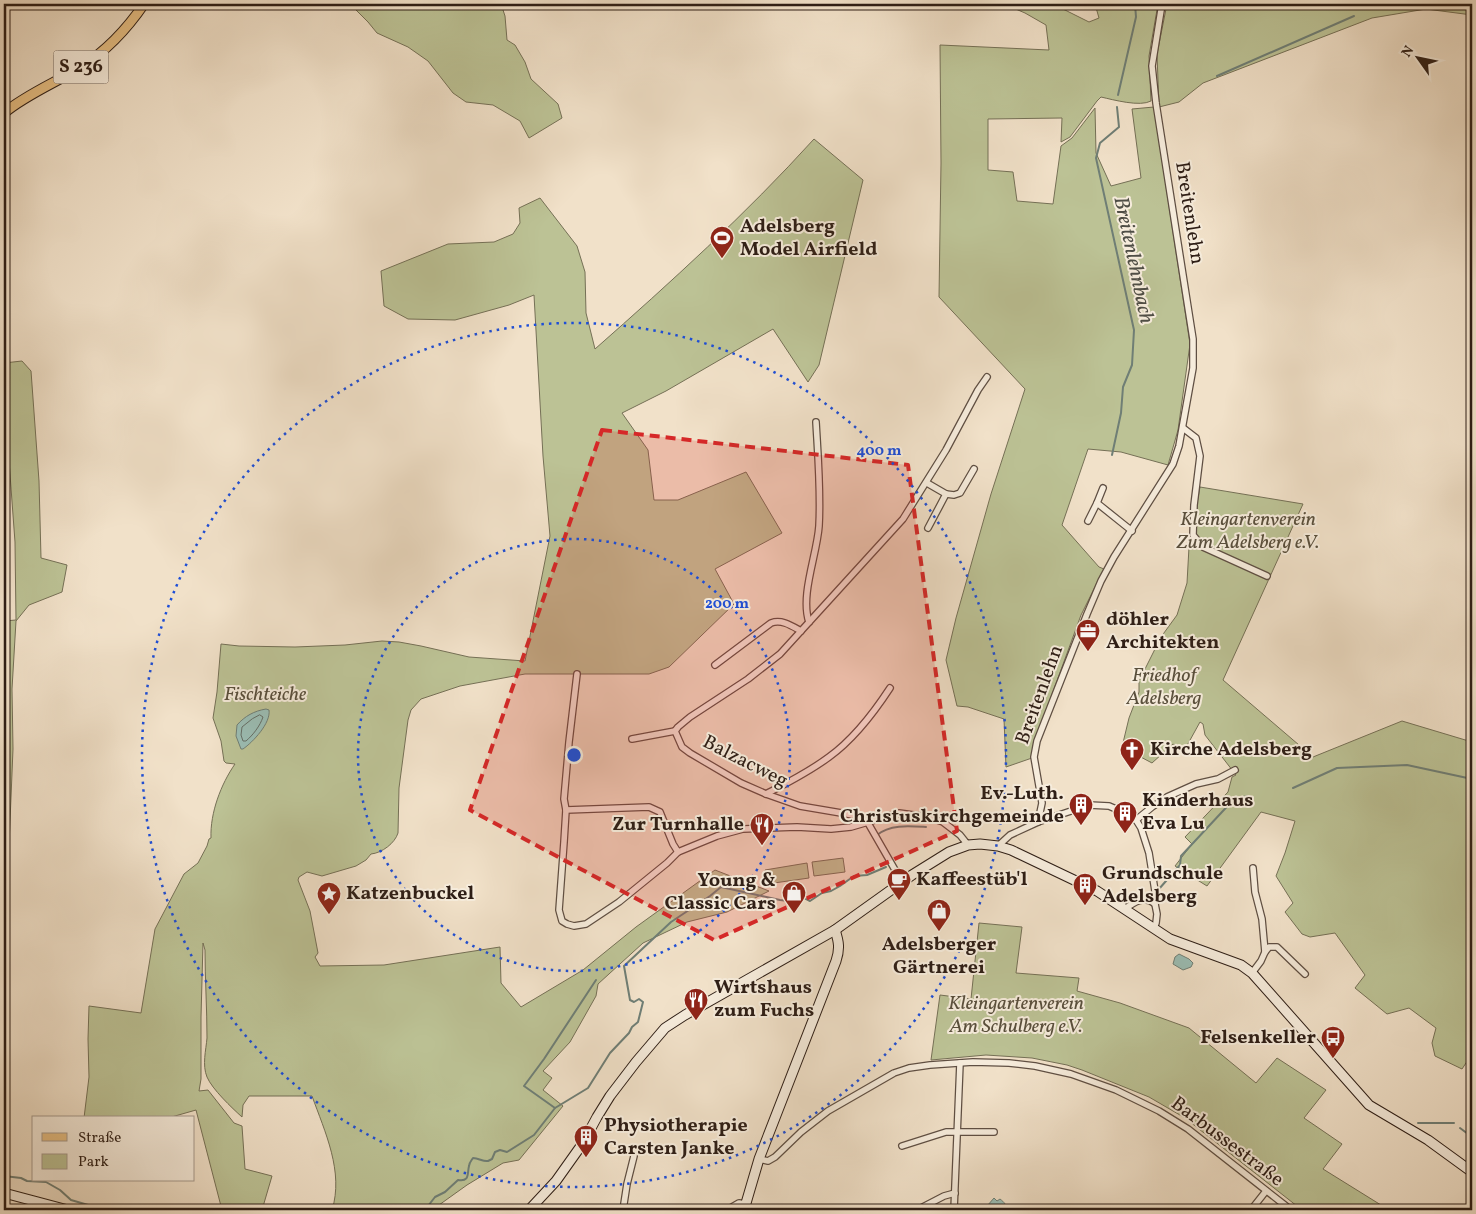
<svg xmlns="http://www.w3.org/2000/svg" width="1476" height="1214" font-family="Vollkorn,serif">
<rect width="100%" height="100%" fill="#f1e1c9"/>
<filter id="stains"><feTurbulence type="fractalNoise" baseFrequency=".004" numOctaves="4"/><feColorMatrix values="0 0 0 0 .2 0 0 0 0 .09 0 0 0 0 .02 0 0 0 .5 -.17"/></filter>
<radialGradient id="worn" r=".72"><stop offset=".6" stop-color="#630" stop-opacity="0"/><stop offset="1" stop-color="#630" stop-opacity=".3"/></radialGradient>
<g fill="#bcc295" stroke="#757056">
<path d="M350 4H501L505 16 507 40 515 45 525 62 531 79 558 104 562 118 529 138 520 121 493 105 466 102 453 93 428 61 408 47 377 33 368 22Z"/>
<path d="M1004 4H1037L1048 8 1050 4H1053L1089 22 1099 18 1095 4H1158L1149 56 1151 101C1140 107 1114 100 1101 97L1097 101 1070 137 1061 142 1062 118 988 119V170L1013 172 1017 201 1053 204 1061 146 1072 138 1095 108 1096 153 1111 186 1141 178 1132 109 1154 107 1190 344 1178 430 1168 465 1121 452 1088 449 1062 525 1099 567 1104 569 1081 615 1035 741 1032 758 1006 767 1004 719 968 707 957 706 946 660 956 618 991 494 1025 389 939 297 941 163 940 45 1049 50 1046 25 1025 13Z"/>
<path d="M1167 4H1472V15L1426 9 1372 18 1203 83 1179 102 1159 107 1157 54Z"/>
<path d="M814 139 863 180 819 365 808 382 773 329 666 391 622 413 648 450 654 500H678L746 472 782 533 715 569 734 604 669 667 649 674H525L460 686 421 699 411 710 408 720 399 788 398 833C395 843 382 853 371 854L366 860 356 866 322 876 307 872 299 877 298 880 310 911 318 953 315 957 320 966 384 965 500 947 501 983 521 1007 583 970 636 927 715 870 769 891 727 912 687 922 643 943 598 984 596 996 570 1042 543 1071 552 1078 543 1090 563 1106 519 1160 503 1163 467 1185 432 1210H332C344 1172 325 1132 312 1096H249L243 1105 242 1117C232 1108 212 1089 207 1077 202 1065 206 1050 207 1038 207 1009 205 979 205 950L203 943 201 1017V1079L199 1091 208 1090 234 1123 242 1126 245 1169 272 1176 262 1210H222L196 1110 168 1118H84L89 1077 88 1039 89 1006 141 1013 155 929 184 874 198 863 207 846 209 839 211 838C210 813 221 784 235 764L226 763 224 761 221 741 213 718 217 692 221 644 239 646 295 647 345 645 382 641 399 642 421 646 469 657 525 661 550 536 543 456 534 295 509 305 455 320 408 319 384 306 381 271 448 244 494 242 513 234 520 223 519 208 540 198 577 246 585 272 586 313 595 349C671 282 746 214 814 139Z"/>
<path d="M22 361 31 371 39 481 41 558 67 565 62 592 29 605 16 621 12 689 13 749 4 966V621L16 620 15 542 4 393V363Z"/>
<path d="M1200 487 1303 504 1223 680 1313 757 1402 721 1472 742V1054L1462 1069 1435 1056 1432 1043 1436 1028 1409 1008 1387 1014 1355 988 1365 975 1335 933 1310 937 1302 934 1285 912 1293 903 1276 876 1285 853 1295 821 1261 812 1207 886 1175 866 1192 844 1185 837 1228 792 1232 777 1236 775 1205 735 1203 724 1200 722 1184 751 1173 744 1152 763 1122 747 1129 718 1139 692V681L1161 637 1177 615 1187 583 1189 547Z"/>
<path d="M843 858 845 872 814 876 812 862Z"/>
<path d="M807 863 809 878 767 884 765 870Z"/>
<path d="M979 923 1022 927 1016 973 1079 978 1077 991 1120 1003 1189 1028 1256 1083 1277 1058 1326 1090 1304 1118 1342 1144 1323 1169 1389 1210H1302L1185 1118 1149 1097 1082 1070 1067 1065 1032 1058 986 1055 931 1060 940 995 971 999Z"/>
</g>
<g fill="#9bbeb5" stroke="#6f7e75">
<path d="M266 709 269 710C271 723 253 742 243 749H241L236 736 237 725C245 716 254 711 266 709Z"/>
<path d="M1179 954 1189 959 1193 963 1191 967 1183 970 1173 964 1175 957Z"/>
<path d="M994 1198 997 1201 1000 1199C1004 1202 1007 1205 1006 1210H986L987 1206Z"/>
</g>
<g fill="none" stroke-linecap="round" stroke-linejoin="round">
<path stroke="#646e66" stroke-width="1" d="M260 715 263 717C260 726 253 735 246 741H243L241 735 242 727 252 719Z"/>
<g stroke="#6f7e75" stroke-width="2">
<path d="M1370 9 1392 4"/>
<path d="M1217 76 1354 16"/>
<path d="M1118 95 1136 17 1135 4"/>
<path d="M1112 455 1121 413 1123 387 1132 365 1134 330 1096 158 1100 143 1119 127 1117 107"/>
<path d="M1293 788 1337 768 1407 765 1472 779"/>
<path d="M877 835C890 824 910 826 926 827"/>
<path d="M1159 889 1180 865 1181 856 1235 798 1250 796"/>
<path d="M555 1108 524 1086 544 1059 596 980"/>
<path d="M1418 1123H1454"/>
<path d="M1460 1128 1472 1137"/>
<path d="M4 1176 21 1178 27 1181 46 1182 60 1190 71 1200 95 1207 113 1210"/>
<path d="M429 1210 428 1206 435 1197 445 1192 458 1180C470 1182 467 1174 469 1166 469 1163 471 1161 473 1158 479 1158 483 1162 488 1161L492 1159 495 1152 500 1150 507 1152 534 1135 555 1108 588 1088 610 1053 629 1033 632 1027 638 1022 643 1002 639 999 634 1002 630 1000 624 966 671 922 710 896 721 887 780 900C783 900 786 901 789 901 800 899 797 894 810 901L822 893 831 891 840 886 854 876 867 875 886 867"/>
</g>
<defs>
<g id="street">
<path d="M1183 428 1196 438 1200 456 1194 505 1193 535 1203 547 1267 576"/>
<path d="M927 483 946 494 928 528"/>
<path d="M1103 488 1097 503 1132 531"/>
<path d="M946 494 954 495 960 493 974 469"/>
<path d="M1088 521 1097 503"/>
<path d="M809 622C800 595 817 555 819 526 821 492 818 457 816 422"/>
<path d="M715 665 771 623C782 619 792 626 801 631"/>
<path d="M577 674 569 742 564 799 566 810 564 842 559 910 562 921 567 924 574 926 586 924 619 902 667 863 678 852"/>
<path d="M632 739 675 731"/>
<path d="M766 794C787 783 809 772 829 757 854 739 873 714 890 688"/>
<path d="M566 810 649 807 660 812 673 844 678 852 717 836 743 829 797 827 831 829 851 827 899 813 928 817 943 822 960 835 968 845"/>
<path d="M1136 820 1152 807 1167 797 1196 784 1218 779 1235 770"/>
<path d="M1038 822 1042 803 1034 757 1037 741 1087 614 1101 581 1114 557 1173 464 1179 446 1193 368V339L1156 103 1152 66 1162 4"/>
<path d="M998 846 1010 835 1038 822 1089 805 1109 806 1130 815 1136 820 1141 828 1149 853 1155 891V904L1157 914 1156 923 1154 928"/>
<path d="M902 882 868 823 859 816 800 806 766 794 741 783 690 753 682 747 675 731 678 727 690 717 748 679 780 654 903 519 946 450 978 390 987 377"/>
<path d="M1125 909C1134 902 1145 895 1155 904"/>
<path d="M1265 952 1269 947H1277L1305 974"/>
<path d="M1252 973 1261 961 1265 952 1262 919 1255 892 1253 868"/>
<path d="M902 1146 946 1132H994"/>
<path d="M759 1159 768 1161 775 1157 801 1132 828 1111 894 1073 909 1068 930 1065 973 1062 1009 1063 1035 1066 1071 1074 1116 1090 1159 1111 1188 1129 1291 1210"/>
<path d="M623 1210 627 1184 634 1156"/>
<path d="M727 1210 739 1203 746 1204"/>
<path d="M917 1210 944 1196 955 1193"/>
<path d="M954 1210 960 1063"/>
<path d="M1187 1210 1192 1208 1216 1210"/>
<path d="M1251 1210 1266 1191"/>
</g>
<g id="secondary">
<path d="M4 1193 68 1210"/>
<path d="M529 1210 556 1181 583 1143 597 1117 610 1096 636 1062 665 1028 685 1015 835 930 912 875 949 852 968 845 980 844 998 846 1011 850 1097 891 1170 939 1241 965 1252 973 1369 1105 1428 1140 1472 1172"/>
<path d="M744 1210 759 1159 836 961C840 949 839 942 835 930"/>
</g>
<path id="primary" d="M4 113C27 94 55 83 81 67 106 51 127 29 144 4"/>
</defs>
<use href="#street" stroke="#5f4f43" stroke-width="8"/>
<use href="#secondary" stroke="#2e1e16" stroke-width="11"/>
<use href="#primary" stroke="#2e1e16" stroke-width="11"/>
<use href="#street" stroke="#f6ecdc" stroke-width="5.5"/>
<use href="#secondary" stroke="#f6ecdc" stroke-width="9"/>
<use href="#primary" stroke="#e8c084" stroke-width="9"/>
</g>
<path fill="#d62828" fill-opacity="0.2" stroke="#d62828" stroke-width="4" stroke-dasharray="10 6" stroke-linejoin="round" d="M602 430 908 465 957 831 714 940 470 810Z"/>
<g fill="none" stroke="#1d4ed8" stroke-width="2.5" stroke-dasharray="2.5 5">
<circle cx="574" cy="755" r="216"/>
<circle cx="574" cy="755" r="432"/>
</g>
<defs>
<symbol id="stadium-pin" viewBox="-11 -11 22 30"><path d="M0 17L-7.5 6A9.5 9.5 0 1 1 7.5 6Z" fill="#8f2418" stroke="#f6ecdc"/><path d="M0-5a6.5 5 0 1 0 0 10a6.5 5 0 1 0 0-10ZM-3.5-1.8h7v3.6h-7Z" fill="#fff"/></symbol>
<symbol id="office-pin" viewBox="-11 -11 22 30"><path d="M0 17L-7.5 6A9.5 9.5 0 1 1 7.5 6Z" fill="#8f2418" stroke="#f6ecdc"/><path d="M-6-3h4V-5.5h4V-3h4V5H-6ZM-1-4.5V-3h2v-1.5ZM-6 0V1H6V0Z" fill="#fff"/></symbol>
<symbol id="church-pin" viewBox="-11 -11 22 30"><path d="M0 17L-7.5 6A9.5 9.5 0 1 1 7.5 6Z" fill="#8f2418" stroke="#f6ecdc"/><path d="M-1.2-6h2.4v3.5h3.3v2.4h-3.3V6h-2.4V-.1h-3.3v-2.4h3.3Z" fill="#fff"/></symbol>
<symbol id="building-pin" viewBox="-11 -11 22 30"><path d="M0 17L-7.5 6A9.5 9.5 0 1 1 7.5 6Z" fill="#8f2418" stroke="#f6ecdc"/><path d="M-4-6H4V6H1V3H-1V6H-4ZM-2.5-4.3h1.7v1.8h-1.7ZM.8-4.3h1.7v1.8H.8ZM-2.5-1h1.7V.8h-1.7ZM.8-1h1.7V.8H.8Z" fill="#fff"/></symbol>
<symbol id="restaurant-pin" viewBox="-11 -11 22 30"><path d="M0 17L-7.5 6A9.5 9.5 0 1 1 7.5 6Z" fill="#8f2418" stroke="#f6ecdc"/><path d="M-5-6h1v4h1v-4h1v4h1v-4h1v5L-1.5 .5V6h-2V.5L-5-1ZM5-6V6H3V1.5H1.5Q1.5-4 5-6Z" fill="#fff"/></symbol>
<symbol id="cafe-pin" viewBox="-11 -11 22 30"><path d="M0 17L-7.5 6A9.5 9.5 0 1 1 7.5 6Z" fill="#8f2418" stroke="#f6ecdc"/><path d="M-5.5-4.5H6V0H3Q3 3.5 0 3.5H-2.5Q-5.5 3.5-5.5 0ZM3-3.2v2h1.7v-2ZM-6 4.5H4V6H-6Z" fill="#fff"/></symbol>
<symbol id="shop-pin" viewBox="-11 -11 22 30"><path d="M0 17L-7.5 6A9.5 9.5 0 1 1 7.5 6Z" fill="#8f2418" stroke="#f6ecdc"/><path d="M-5-2.5h2.3a2.7 3.5 0 0 1 5.4 0H5L5.5 6h-11ZM-1.5-2.5h3a1.5 2.3 0 0 0-3 0Z" fill="#fff"/></symbol>
<symbol id="sight-pin" viewBox="-11 -11 22 30"><path d="M0 17L-7.5 6A9.5 9.5 0 1 1 7.5 6Z" fill="#8f2418" stroke="#f6ecdc"/><path d="M0-6L1.8-2.2L6-1.7L2.9 1.2L3.7 5.4L0 3.3L-3.7 5.4L-2.9 1.2L-6-1.7L-1.8-2.2Z" fill="#fff"/></symbol>
<symbol id="bus-pin" viewBox="-11 -11 22 30"><path d="M0 17L-7.5 6A9.5 9.5 0 1 1 7.5 6Z" fill="#8f2418" stroke="#f6ecdc"/><path d="M-5-6H5V4H4V6H2V4H-2V6H-4V4H-5ZM-3.5-4V0h7V-4ZM-3.5 1.2v1.5H-2V1.2ZM2 1.2v1.5H3.5V1.2Z" fill="#fff"/></symbol>
</defs>
<g fill-rule="evenodd">
<use href="#stadium-pin" x="708" y="224" width="28" height="38"/>
<use href="#office-pin" x="1074" y="617" width="28" height="38"/>
<use href="#church-pin" x="1118" y="736" width="28" height="38"/>
<use href="#building-pin" x="1067" y="791" width="28" height="38"/>
<use href="#building-pin" x="1111" y="799" width="28" height="38"/>
<use href="#restaurant-pin" x="748" y="811" width="28" height="38"/>
<use href="#cafe-pin" x="885" y="866" width="28" height="38"/>
<use href="#building-pin" x="1071" y="871" width="28" height="38"/>
<use href="#shop-pin" x="780" y="879" width="28" height="38"/>
<use href="#sight-pin" x="315" y="880" width="28" height="38"/>
<use href="#shop-pin" x="925" y="897" width="28" height="38"/>
<use href="#restaurant-pin" x="682" y="986" width="28" height="38"/>
<use href="#bus-pin" x="1319" y="1024" width="28" height="38"/>
<use href="#building-pin" x="572" y="1123" width="28" height="38"/>
</g>
<g text-anchor="middle" dominant-baseline="central" stroke-width="4" stroke-linejoin="round" paint-order="stroke">
<rect fill="#f6ecdc" stroke="#6a5c51" stroke-width="1" x="53.5" y="50.5" width="55" height="33" rx="4"/>
<g font-size="19" font-weight="bold" fill="#2e1e16">
<text x="81" y="67">S 236</text>
</g>
<g font-size="20" fill="#2e1e16" stroke="#f6ecdc">
<text transform="translate(1189 213) rotate(81)">Breitenlehn</text>
<text transform="translate(1040 695) rotate(-70)">Breitenlehn</text>
<text transform="translate(745 762) rotate(27)">Balzacweg</text>
<text transform="translate(1227 1142) rotate(37)">Barbussestraße</text>
</g>
<g font-size="20" font-weight="bold" fill="#2e1e16" stroke="#f6ecdc" text-anchor="start">
<text x="740" y="227">Adelsberg<tspan x="740" dy="23">Model Airfield</tspan></text>
<text x="1106" y="620">döhler<tspan x="1106" dy="23">Architekten</tspan></text>
<text x="1150" y="750">Kirche Adelsberg</text>
<text x="1064" y="794" text-anchor="end">Ev.-Luth.<tspan x="1064" dy="23">Christuskirchgemeinde</tspan></text>
<text x="1142" y="801">Kinderhaus<tspan x="1142" dy="23">Eva Lu</tspan></text>
<text x="744" y="825" text-anchor="end">Zur Turnhalle</text>
<text x="1102" y="874">Grundschule<tspan x="1102" dy="23">Adelsberg</tspan></text>
<text x="916" y="880">Kaffeestüb'l</text>
<text x="776" y="881" text-anchor="end">Young &amp;<tspan x="776" dy="23">Classic Cars</tspan></text>
<text x="346" y="894">Katzenbuckel</text>
<text x="939" y="945" text-anchor="middle">Adelsberger<tspan x="939" dy="23">Gärtnerei</tspan></text>
<text x="714" y="988">Wirtshaus<tspan x="714" dy="23">zum Fuchs</tspan></text>
<text x="1316" y="1038" text-anchor="end">Felsenkeller</text>
<text x="604" y="1126">Physiotherapie<tspan x="604" dy="23">Carsten Janke</tspan></text>
</g>
<g font-size="20" font-style="italic" fill="#594f3c" stroke="#f6ecdc">
<text x="1248" y="520">Kleingartenverein<tspan x="1248" dy="23">Zum Adelsberg e.V.</tspan></text>
<text x="1164" y="676">Friedhof<tspan x="1164" dy="23">Adelsberg</tspan></text>
<text x="265" y="695">Fischteiche</text>
<text x="1016" y="1004">Kleingartenverein<tspan x="1016" dy="23">Am Schulberg e.V.</tspan></text>
</g>
<g font-size="21" font-style="italic" fill="#4f4e46" stroke="#f6ecdc">
<text transform="translate(1133 260) rotate(78)">Breitenlehnbach</text>
</g>
</g>
<circle cx="574" cy="755" r="8" fill="#1d4ed8" stroke="#f6ecdc" stroke-width="2.5"/>
<g font-size="15" text-anchor="middle" font-weight="bold" fill="#1d4ed8" stroke="#f6ecdc" stroke-width="4" stroke-linejoin="round" paint-order="stroke">
<text x="879" y="455">400 m</text>
<text x="727" y="608">200 m</text>
</g>
<rect width="1476" height="1214" fill="none" stroke="#f1e1c9" stroke-width="20"/>
<rect x="5" y="5" width="1466" height="1204" fill="none" stroke="#2e1e16" stroke-width="2.5"/>
<rect x="10" y="10" width="1456" height="1194" fill="none" stroke="#2e1e16"/>
<rect x="32" y="1116" width="162" height="65" fill="#f6ecdc" stroke="#a69a8d"/>
<rect x="42" y="1133" width="25" height="8" fill="#e8c084" stroke="#a69a8d"/>
<text x="78" y="1142" font-size="15" fill="#2e1e16">Straße</text>
<rect x="42" y="1154" width="25" height="15" fill="#bcc295" stroke="#a69a8d"/>
<text x="78" y="1166" font-size="15" fill="#2e1e16">Park</text>
<g transform="translate(1418 58) rotate(303)" stroke="#f6ecdc" stroke-width="4" paint-order="stroke">
<path d="M0-4L9 19L0 12L-9 19Z" fill="#2e1e16"/>
<text y="-8" font-size="14" font-weight="bold" text-anchor="middle" fill="#2e1e16">N</text>
</g>
<rect width="100%" height="100%" filter="url(#stains)"/>
<rect width="100%" height="100%" fill="url(#worn)"/>
</svg>
